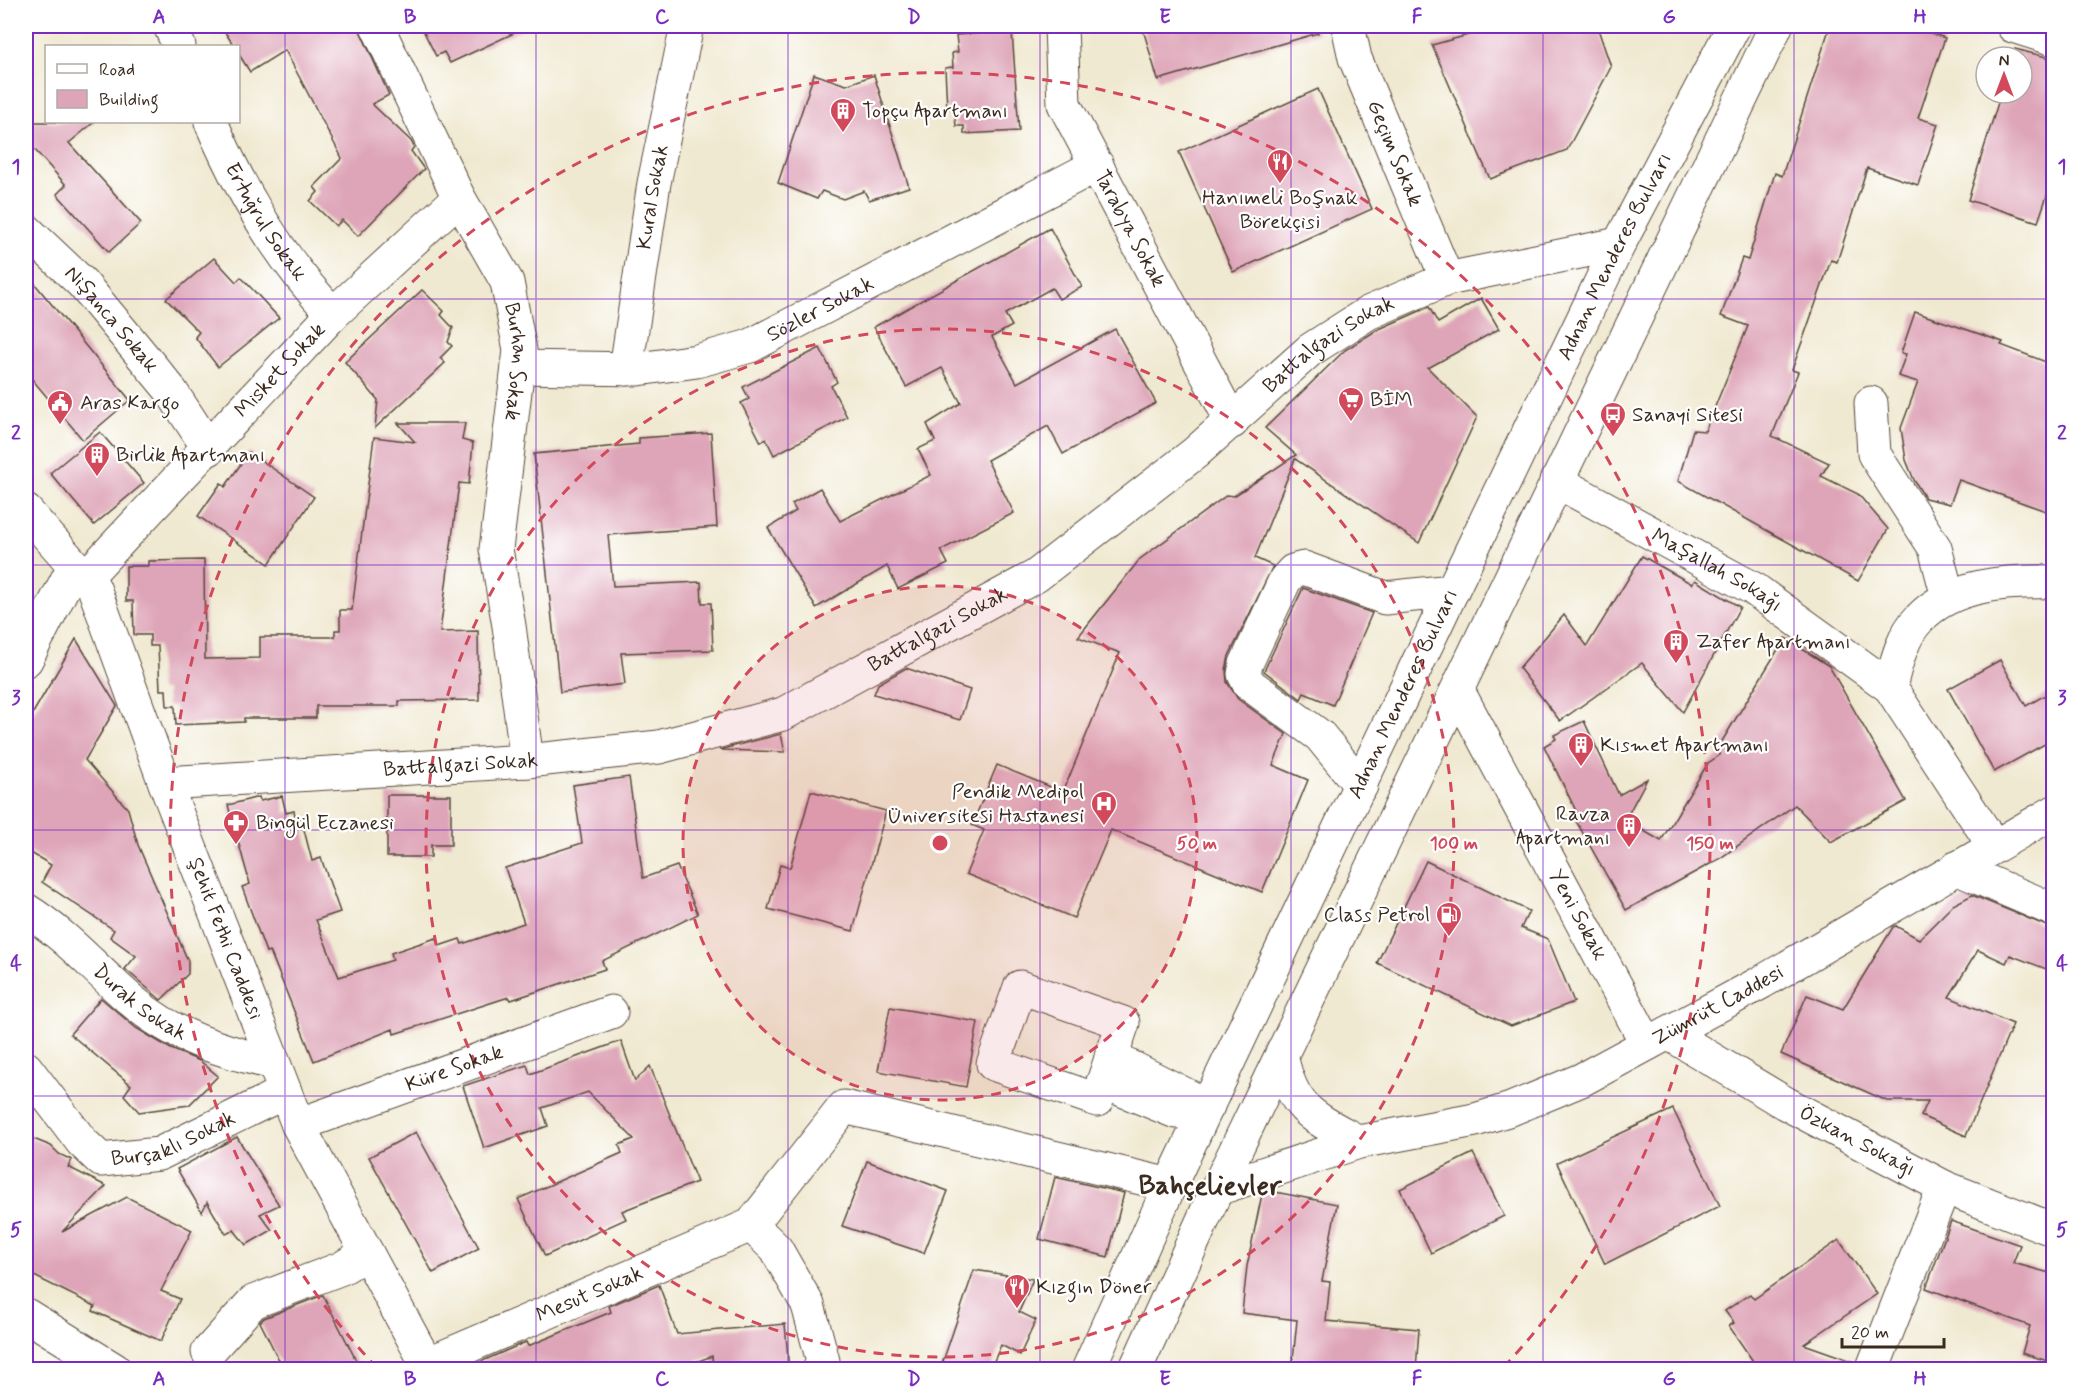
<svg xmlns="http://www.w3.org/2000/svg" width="2079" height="1395" font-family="Mynerve,sans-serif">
<rect width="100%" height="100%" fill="#fff"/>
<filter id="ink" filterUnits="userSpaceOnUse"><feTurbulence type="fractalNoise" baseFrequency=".0167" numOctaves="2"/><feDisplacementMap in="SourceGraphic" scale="12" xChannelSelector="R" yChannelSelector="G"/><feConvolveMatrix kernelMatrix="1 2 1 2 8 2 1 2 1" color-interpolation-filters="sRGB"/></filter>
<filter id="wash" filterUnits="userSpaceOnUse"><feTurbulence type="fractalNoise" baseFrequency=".008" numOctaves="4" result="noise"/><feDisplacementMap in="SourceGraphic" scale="24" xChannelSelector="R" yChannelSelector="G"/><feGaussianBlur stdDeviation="1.35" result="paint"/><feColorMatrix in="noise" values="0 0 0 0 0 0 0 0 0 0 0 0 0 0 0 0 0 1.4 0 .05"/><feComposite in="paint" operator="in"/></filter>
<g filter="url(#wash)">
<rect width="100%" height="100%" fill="#f0e9d1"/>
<g id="blocks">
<g fill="#dea5b8">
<path d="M221 26H358L389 95 372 104 411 141 414 147 411 151 424 169 358 236 342 220 336 226 310 201 318 192 314 187 342 158 285 50 250 72 238 53V46H234Z"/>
<path d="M421 26H529L450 63 444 52 436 56Z"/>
<path d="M1142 26H1317L1318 33 1158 80Z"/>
<path d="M1501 26H1597L1611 67 1567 150 1490 179 1432 45Z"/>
<path d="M1830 26H1909L1945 38 1918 118 1938 124 1918 185 1867 168 1837 262 1831 260 1792 370 1798 372 1772 436 1829 463 1821 476 1858 494 1888 529 1858 581 1678 481 1693 430 1705 431 1748 326 1721 316 1742 258 1748 260 1775 173 1782 176Z"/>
<path d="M1012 31 1019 131 964 134V126H956L954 108 947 109 945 68 953 67 952 53 958 52 956 35Z"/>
<path d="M2015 49 2054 59V175L2038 222 1968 200 2001 93H2022V57H2013Z"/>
<path d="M814 74 846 85 874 75 909 187 869 200 864 191 843 199 822 191 817 199 778 183Z"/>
<path d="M1318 89 1372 209 1233 272 1179 152Z"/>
<path d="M26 122H94L69 143 141 223 109 252 57 194 66 185 26 140Z"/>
<path d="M1050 228 1082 287 1059 299 1052 288 1005 314 1012 326 992 337 1017 383 1115 329 1156 403 1063 454 1048 426 987 460 1014 513 941 550 948 564 898 589 887 566 816 608 768 528 796 511 792 504 820 488 840 521 931 475 918 449 935 441 927 424 961 403 942 368 906 387 874 327Z"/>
<path d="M214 258 236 282 241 277 279 318 218 367 195 337 199 332 166 299Z"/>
<path d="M26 273 130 400 83 440 26 372Z"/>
<path d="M422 290 444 311 441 315 453 328 448 342 452 346 440 358 445 363 375 428 378 400 345 362Z"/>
<path d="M1481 298 1499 329 1428 368 1477 417 1419 543 1295 459 1255 558 1273 566 1229 656 1226 670 1227 682 1238 699 1286 734 1273 765 1308 780 1262 892 1111 830 1074 918 966 874 984 830 972 825 997 765 1063 792 1120 653 1078 637 1140 559 1227 495 1234 496 1296 455 1265 428 1345 350 1377 330 1429 307 1438 323Z"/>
<path d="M1915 312 2003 342 2001 345 2054 365V514L1959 480 1950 504 1925 498 1914 480 1906 460 1901 428 1918 382 1898 376 1906 354 1901 353Z"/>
<path d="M820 348 837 382 831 386 847 417 774 455 766 439 761 442 741 403 749 399 743 387Z"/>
<path d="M398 423H465L462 440 473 443 469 484 459 483 440 632 478 631 479 700 399 701V706H316V718H244V722L176 725 175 706H167L166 690H160L158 646H150V635H134L133 601H126V566H148V561L204 560 205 659 260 658V637H335V630H340V610H352L374 437 415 442Z"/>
<path d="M100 432 144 483 94 525 50 473Z"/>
<path d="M711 433 717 527 608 535 613 586 701 582 702 603H711L713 650 621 653 625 684 560 692 534 454 639 444V438Z"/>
<path d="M249 452 314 497 269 564 198 516 221 483 225 487Z"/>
<path d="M1642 556 1692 584 1695 580 1740 607 1683 712 1642 663 1560 721 1519 668 1564 615 1587 646Z"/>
<path d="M1303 588 1372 613 1333 705 1304 693 1301 699 1264 671Z"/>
<path d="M1785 638 1829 666 1906 801 1831 842 1795 805 1719 859 1626 910 1575 819 1579 817 1544 746 1556 739 1554 735 1584 721 1619 795 1647 779 1625 820 1661 841 1708 763 1720 755 1716 751Z"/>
<path d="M76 639 117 706 85 760 128 809 138 845 188 961V974L161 1000 125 969 136 956 110 937 114 930 42 882 51 865 26 850V725Z"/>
<path d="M2000 660 2026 706 2054 690V739L1994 772 1948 689Z"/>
<path d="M906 668 970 690 960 720 874 694 878 684Z"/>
<path d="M781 734 785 752 719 750Z"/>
<path d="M629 777 643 878 677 866 698 914 602 961 605 969 511 1000 509 997 394 1034 393 1029 314 1061 270 951 266 952 242 887 250 884 228 805 259 797 260 801 282 796 286 813 294 811 296 820 301 818 312 861 321 858 340 912 316 920 339 977 393 960 391 953 436 938 439 946 460 939 462 944 524 923 505 868 582 843 573 785Z"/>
<path d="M811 791 886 811 853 931 768 909 780 865 790 868Z"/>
<path d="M387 795H451V845H431V857H387Z"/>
<path d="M1426 861 1529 911 1521 928 1548 939 1574 1002 1511 1026 1377 963Z"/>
<path d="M1972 895 2054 929V972L2010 955 2006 963 1978 950 1949 997 2013 1024 1966 1136 1921 1116 1928 1101H1887L1781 1054 1807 995 1843 1009 1893 927 1896 926 1919 939 1953 905Z"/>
<path d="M101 998 136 1028 171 1049 200 1061 218 1076 189 1105 139 1112 124 1095 131 1085 70 1034Z"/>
<path d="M890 1007 978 1022 966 1087 878 1071Z"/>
<path d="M621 1041 635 1081 650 1066 697 1182 622 1211 626 1219 545 1256 518 1199 622 1153 619 1145 634 1139 588 1092 542 1108 548 1126 484 1148 463 1086 527 1065 530 1074Z"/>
<path d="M1673 1109 1720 1206 1605 1264 1557 1163Z"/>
<path d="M416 1132 479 1248 433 1273 369 1157Z"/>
<path d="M26 1136 51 1146 59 1154 72 1160 68 1167 106 1186 62 1232 127 1197 192 1230 161 1291 180 1299 161 1341 93 1311 95 1306 26 1272Z"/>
<path d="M237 1137 279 1205 260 1214 272 1230 246 1245 234 1230 226 1234 207 1202 202 1212 177 1169Z"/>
<path d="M1473 1153 1504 1216 1431 1253 1400 1189Z"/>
<path d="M867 1161 948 1191 924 1253 842 1226Z"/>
<path d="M1055 1177 1124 1193 1108 1257 1039 1239Z"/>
<path d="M1270 1191 1337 1204 1322 1281 1330 1282 1326 1321 1419 1329 1416 1370H1292L1297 1320 1242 1313 1247 1266 1262 1194Z"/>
<path d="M1951 1221 2020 1245 2013 1263 2046 1272H2054V1363L2022 1353 2030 1326 1926 1288Z"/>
<path d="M1839 1240 1877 1294 1804 1344 1855 1362 1854 1370H1759L1729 1326 1734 1323 1725 1311 1750 1294 1754 1299Z"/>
<path d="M974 1270 1033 1279 1019 1312 1036 1320 1020 1355 1001 1345 990 1370H940Z"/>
<path d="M659 1285 677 1334 785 1324 789 1370H713L712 1356 674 1370H462L526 1342 528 1346 611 1312 609 1306Z"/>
<path d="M323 1295 361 1370H284L260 1322 264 1318Z"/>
</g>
</g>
</g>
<g filter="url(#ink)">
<use href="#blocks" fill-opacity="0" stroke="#564739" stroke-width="1.5"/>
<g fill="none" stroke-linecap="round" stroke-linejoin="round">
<defs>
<g id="minor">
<path d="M170 26 179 46"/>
<path id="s1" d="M377 26 459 198 507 282 520 350 496 549 509 626 527 761"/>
<path id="s2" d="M1061 26 1064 104 1232 422"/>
<path id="s3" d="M1348 26 1355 58 1447 279"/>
<path d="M2013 26 2054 39"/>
<path id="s4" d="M211 122C241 192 280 259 333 314"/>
<path id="s5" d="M26 230 82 283 169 388 209 449"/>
<path id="s6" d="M518 367 638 369 697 361 750 346 1097 165"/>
<path id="s7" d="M626 369 654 183 687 26"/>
<path d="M1871 403 1874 454 1935 548 1948 597"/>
<path id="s8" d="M1556 481 1754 589 1890 687 1994 846"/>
<path id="s9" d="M26 511 94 588 165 783 298 1125 430 1370"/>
<path id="s10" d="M85 578 333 314 459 198"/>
<path d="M26 660 74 566"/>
<path d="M1890 687C1896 664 1902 636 1919 619 1953 583 2008 581 2054 582"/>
<path id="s11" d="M1458 691 1647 1044"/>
<path id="s12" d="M165 783 527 761 659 747 783 714 1036 576 1195 453 1310 350 1368 313 1447 279 1619 244"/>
<path d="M1361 786 1320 736 1249 684 1244 674 1246 664 1285 580 1293 571 1304 568 1385 598 1452 591"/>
<path d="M1956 868 2054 910"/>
<path id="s13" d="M26 910C65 934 96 970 131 1000 172 1036 221 1051 273 1063"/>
<path d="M1020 987 1123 1023 1097 1100 993 1064Z"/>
<path id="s14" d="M1668 1033 1785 1103 1944 1187 2054 1230"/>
<path d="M1111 1057 1208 1106"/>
<path d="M1282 1059C1293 1111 1315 1118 1359 1142"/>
<path id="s15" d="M26 1068 82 1142 101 1160 159 1154 285 1092"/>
<path d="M1103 1082 1176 1112"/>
<path id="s16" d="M298 1125 611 1012"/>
<path id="s17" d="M1217 1189 1359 1142 1475 1120 1511 1109 1581 1080 1762 982 2054 812"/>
<path d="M751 1225 776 1249 808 1305 823 1361 819 1370"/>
<path d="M26 1315 115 1370"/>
<path d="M208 1352 253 1302 342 1268 367 1253"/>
<path id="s18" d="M427 1364 751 1225 844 1107 1170 1185"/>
<path d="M1872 1370 1944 1187"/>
</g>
<g id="major">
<path id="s19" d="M1088 1370 1170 1185 1452 591 1619 244 1734 26"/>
<path d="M1135 1370 1217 1189 1776 26"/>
</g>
</defs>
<use href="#minor" stroke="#564739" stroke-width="35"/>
<use href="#major" stroke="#564739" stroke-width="35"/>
<use href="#minor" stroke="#fff" stroke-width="33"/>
<use href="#major" stroke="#fff" stroke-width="33"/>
</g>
</g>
<path fill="none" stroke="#7b2cbf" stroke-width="1.5" stroke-opacity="0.55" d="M285 26V1370M536 26V1370M788 26V1370M1040 26V1370M1291 26V1370M1543 26V1370M1794 26V1370M26 299H2054M26 565H2054M26 830H2054M26 1096H2054"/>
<circle cx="940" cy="843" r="257" fill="#d1495b" fill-opacity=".12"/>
<g fill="none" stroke="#d1495b" stroke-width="3" stroke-dasharray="10 8">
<circle cx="940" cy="843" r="257"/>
<circle cx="940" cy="843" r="514"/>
<path d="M377 1368A770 770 0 1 1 1503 1368"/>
</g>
<defs>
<symbol id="building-pin" viewBox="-11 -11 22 30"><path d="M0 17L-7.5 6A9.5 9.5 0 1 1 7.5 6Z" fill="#d1495b" stroke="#fff"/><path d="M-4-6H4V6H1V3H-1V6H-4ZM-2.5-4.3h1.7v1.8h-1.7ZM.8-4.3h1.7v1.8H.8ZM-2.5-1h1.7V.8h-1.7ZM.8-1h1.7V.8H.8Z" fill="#fff"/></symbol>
<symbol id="restaurant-pin" viewBox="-11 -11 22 30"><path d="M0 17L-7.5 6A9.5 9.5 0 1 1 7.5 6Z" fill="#d1495b" stroke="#fff"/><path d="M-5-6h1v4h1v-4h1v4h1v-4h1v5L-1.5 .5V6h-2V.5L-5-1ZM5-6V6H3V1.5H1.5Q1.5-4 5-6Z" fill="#fff"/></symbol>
<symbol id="supermarket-pin" viewBox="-11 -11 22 30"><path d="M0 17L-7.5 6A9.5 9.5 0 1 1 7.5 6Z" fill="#d1495b" stroke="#fff"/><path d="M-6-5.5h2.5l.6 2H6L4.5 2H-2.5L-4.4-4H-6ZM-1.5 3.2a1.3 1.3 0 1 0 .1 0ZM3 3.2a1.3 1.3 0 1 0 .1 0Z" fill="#fff"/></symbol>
<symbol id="civic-pin" viewBox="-11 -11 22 30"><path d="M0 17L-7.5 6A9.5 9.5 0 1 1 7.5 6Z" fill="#d1495b" stroke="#fff"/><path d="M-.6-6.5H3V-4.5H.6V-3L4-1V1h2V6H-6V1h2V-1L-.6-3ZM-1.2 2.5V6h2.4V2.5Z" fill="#fff"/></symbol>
<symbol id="bus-pin" viewBox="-11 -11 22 30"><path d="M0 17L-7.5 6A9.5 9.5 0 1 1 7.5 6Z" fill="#d1495b" stroke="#fff"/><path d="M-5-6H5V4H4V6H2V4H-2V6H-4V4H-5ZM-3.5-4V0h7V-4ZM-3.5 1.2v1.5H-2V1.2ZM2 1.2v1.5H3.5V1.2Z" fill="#fff"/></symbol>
<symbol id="hospital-pin" viewBox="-11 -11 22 30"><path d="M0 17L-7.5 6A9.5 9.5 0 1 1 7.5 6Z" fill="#d1495b" stroke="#fff"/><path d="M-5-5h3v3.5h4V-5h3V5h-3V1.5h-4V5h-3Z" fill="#fff"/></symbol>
<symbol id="pharmacy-pin" viewBox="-11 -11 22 30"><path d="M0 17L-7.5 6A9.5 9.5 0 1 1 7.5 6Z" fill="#d1495b" stroke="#fff"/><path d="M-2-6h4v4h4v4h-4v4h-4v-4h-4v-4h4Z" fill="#fff"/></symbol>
<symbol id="fuel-pin" viewBox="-11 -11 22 30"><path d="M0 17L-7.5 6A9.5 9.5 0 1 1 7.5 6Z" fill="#d1495b" stroke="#fff"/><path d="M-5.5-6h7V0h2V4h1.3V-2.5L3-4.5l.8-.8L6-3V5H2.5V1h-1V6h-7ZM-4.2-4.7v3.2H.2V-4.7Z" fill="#fff"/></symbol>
</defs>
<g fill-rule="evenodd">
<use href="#building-pin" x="828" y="96" width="30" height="40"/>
<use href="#restaurant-pin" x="1265" y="147" width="30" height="40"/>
<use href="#supermarket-pin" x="1336" y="385" width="30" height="40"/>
<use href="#civic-pin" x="45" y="388" width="30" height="40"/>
<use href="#bus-pin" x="1598" y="400" width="30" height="40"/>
<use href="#building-pin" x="82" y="440" width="30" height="40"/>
<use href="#building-pin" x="1661" y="627" width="30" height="40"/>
<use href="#building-pin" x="1566" y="730" width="30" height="40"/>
<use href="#hospital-pin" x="1089" y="789" width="30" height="40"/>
<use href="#pharmacy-pin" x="221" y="808" width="30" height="40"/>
<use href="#building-pin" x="1614" y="811" width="30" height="40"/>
<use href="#fuel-pin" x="1434" y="900" width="30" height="40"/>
<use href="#restaurant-pin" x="1002" y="1272" width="30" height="40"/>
</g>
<g text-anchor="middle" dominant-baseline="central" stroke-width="4.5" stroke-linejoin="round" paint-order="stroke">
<g font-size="21" fill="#3b2a1e" stroke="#fff" text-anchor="start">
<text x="862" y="111">Topçu Apartmanı</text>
<text x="1280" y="198" text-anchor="middle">Hanımeli Boşnak<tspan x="1280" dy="24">Börekçisi</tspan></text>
<text x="1370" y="400">BİM</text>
<text x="80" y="403">Aras Kargo</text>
<text x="1632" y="415">Sanayi Sitesi</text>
<text x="116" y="455">Birlik Apartmanı</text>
<text x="1696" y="642">Zafer Apartmanı</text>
<text x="1600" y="745">Kısmet Apartmanı</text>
<text x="1084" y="792" text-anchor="end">Pendik Medipol<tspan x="1084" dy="24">Üniversitesi Hastanesi</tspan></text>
<text x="1610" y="814" text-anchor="end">Ravza<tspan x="1610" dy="24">Apartmanı</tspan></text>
<text x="256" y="823">Bingül Eczanesi</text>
<text x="1430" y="915" text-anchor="end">Class Petrol</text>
<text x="1036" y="1287">Kızgın Döner</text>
</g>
<g font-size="21" fill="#3b2a1e" stroke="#fff">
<text stroke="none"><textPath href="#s3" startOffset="136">Geçim Sokak</textPath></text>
<text stroke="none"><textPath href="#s7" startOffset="174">Kural Sokak</textPath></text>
<text stroke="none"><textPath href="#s4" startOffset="114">Ertuğrul Sokak</textPath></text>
<text stroke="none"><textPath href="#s2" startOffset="219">Tarabya Sokak</textPath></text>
<text stroke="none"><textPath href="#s19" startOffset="1232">Adnan Menderes Bulvarı</textPath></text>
<text stroke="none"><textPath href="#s6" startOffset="314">Sözler Sokak</textPath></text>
<text stroke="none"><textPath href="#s5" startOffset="124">Nişanca Sokak</textPath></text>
<text stroke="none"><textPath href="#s12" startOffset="1286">Battalgazi Sokak</textPath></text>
<text stroke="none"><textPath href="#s1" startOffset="368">Burhan Sokak</textPath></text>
<text stroke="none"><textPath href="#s10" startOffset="285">Misket Sokak</textPath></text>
<text stroke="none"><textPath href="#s8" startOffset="184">Maşallah Sokağı</textPath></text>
<text stroke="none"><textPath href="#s12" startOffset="800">Battalgazi Sokak</textPath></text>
<text stroke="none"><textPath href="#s19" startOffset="746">Adnan Menderes Bulvarı</textPath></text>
<text stroke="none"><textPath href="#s12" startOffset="296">Battalgazi Sokak</textPath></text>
<text stroke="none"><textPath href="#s11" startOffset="254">Yeni Sokak</textPath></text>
<text stroke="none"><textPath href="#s9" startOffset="477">Şehit Fethi Caddesi</textPath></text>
<text stroke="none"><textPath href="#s13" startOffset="147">Durak Sokak</textPath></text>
<text stroke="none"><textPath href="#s17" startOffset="537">Zümrüt Caddesi</textPath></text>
<text stroke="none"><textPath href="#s16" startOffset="166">Küre Sokak</textPath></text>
<text stroke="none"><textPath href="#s15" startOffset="195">Burçaklı Sokak</textPath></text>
<text stroke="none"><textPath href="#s14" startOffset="218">Özkan Sokağı</textPath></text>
<text stroke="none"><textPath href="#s18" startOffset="177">Mesut Sokak</textPath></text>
</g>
<g font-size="27" font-weight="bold" fill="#3b2a1e" stroke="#fff">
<text x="1210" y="1186">Bahçelievler</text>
</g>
</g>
<circle cx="940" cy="843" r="9" fill="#d1495b" stroke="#fff" stroke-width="3"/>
<g font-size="18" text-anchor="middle" font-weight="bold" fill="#d1495b" stroke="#fff" stroke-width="4.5" stroke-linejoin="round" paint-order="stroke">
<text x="1197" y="849">50 m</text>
<text x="1454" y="849">100 m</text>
<text x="1710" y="849">150 m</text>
</g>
<rect width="2079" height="1395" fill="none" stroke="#fff" stroke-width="66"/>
<rect x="45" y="45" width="195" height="78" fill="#ffffff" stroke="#b1aaa5" stroke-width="1.5"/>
<rect x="57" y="64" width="30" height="9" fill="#ffffff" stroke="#b1aaa5" stroke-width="1.5"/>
<text x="99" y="75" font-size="18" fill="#3b2a1e">Road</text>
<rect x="57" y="90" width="30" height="18" fill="#dea5b8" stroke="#b1aaa5" stroke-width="1.5"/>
<text x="99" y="105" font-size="18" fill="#3b2a1e">Building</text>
<g transform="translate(2004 75)"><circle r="28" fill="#ffffff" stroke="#b1aaa5" stroke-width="1.5"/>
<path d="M0-4.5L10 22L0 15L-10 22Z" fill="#d1495b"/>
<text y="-9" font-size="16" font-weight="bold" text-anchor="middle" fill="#3b2a1e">N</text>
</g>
<path d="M1842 1338v9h102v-9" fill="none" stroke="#3b2a1e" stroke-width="3"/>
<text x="1851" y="1338" font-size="18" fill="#3b2a1e" stroke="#ffffff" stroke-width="4.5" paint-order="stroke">20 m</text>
<rect x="33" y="33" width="2013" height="1329" fill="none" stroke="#7b2cbf" stroke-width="2"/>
<g font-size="20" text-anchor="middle" font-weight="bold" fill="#7b2cbf">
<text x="159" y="23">A</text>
<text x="410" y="23">B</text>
<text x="662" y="23">C</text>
<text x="914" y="23">D</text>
<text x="1165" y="23">E</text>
<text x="1417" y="23">F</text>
<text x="1669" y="23">G</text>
<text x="1920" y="23">H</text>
<text x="16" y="173">1</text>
<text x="2062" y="173">1</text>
<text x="16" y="439">2</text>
<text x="2062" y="439">2</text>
<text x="16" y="704">3</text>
<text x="2062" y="704">3</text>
<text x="16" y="970">4</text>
<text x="2062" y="970">4</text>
<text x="16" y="1236">5</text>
<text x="2062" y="1236">5</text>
<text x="159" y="1385">A</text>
<text x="410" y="1385">B</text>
<text x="662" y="1385">C</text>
<text x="914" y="1385">D</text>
<text x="1165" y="1385">E</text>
<text x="1417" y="1385">F</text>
<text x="1669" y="1385">G</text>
<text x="1920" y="1385">H</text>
</g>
</svg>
